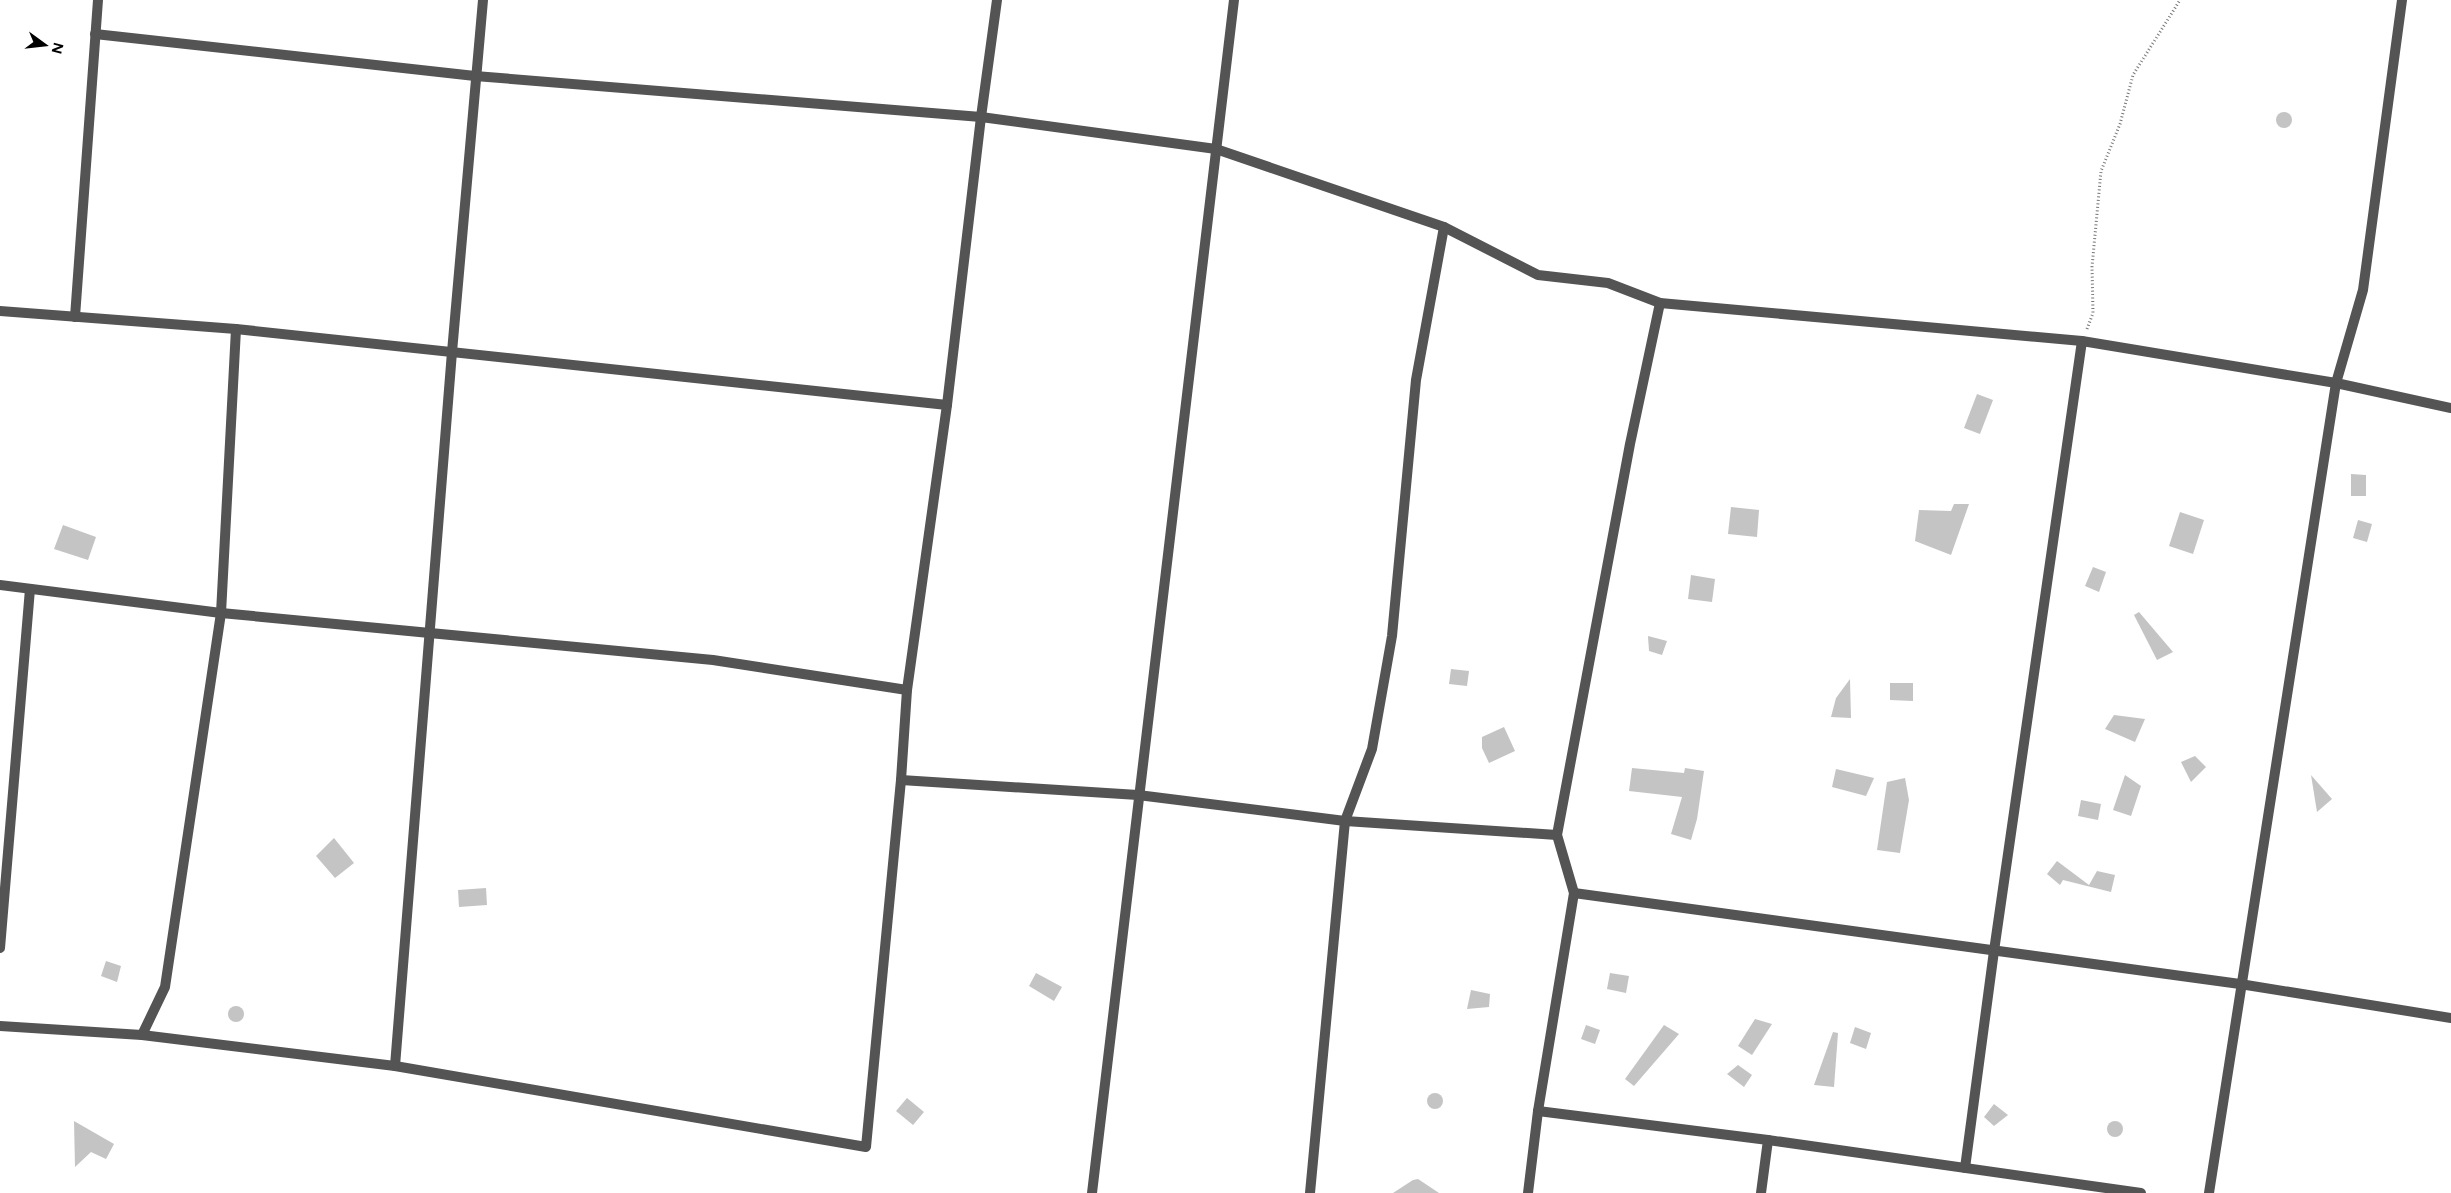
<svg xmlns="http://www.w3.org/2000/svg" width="2451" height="1193" font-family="Figtree,sans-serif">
<rect width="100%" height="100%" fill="#fff"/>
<g fill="#c4c4c4">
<circle cx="2284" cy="120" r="8"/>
<path d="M1977 394 1993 400 1980 434 1964 428Z"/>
<path d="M2351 474 2366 475V496H2351Z"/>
<path d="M1954 504H1969L1951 555 1915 541 1919 510 1951 511Z"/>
<path d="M1731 507 1759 510 1757 537 1728 534Z"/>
<path d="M2180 512 2204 520 2193 554 2169 546Z"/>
<path d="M2358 520 2372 524 2367 542 2353 538Z"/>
<path d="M63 525 96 537 88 560 54 549Z"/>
<path d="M2093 567 2106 572 2099 592 2085 586Z"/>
<path d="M1691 575 1715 579 1712 602 1688 599Z"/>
<path d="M2139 612 2173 652 2157 660 2134 615Z"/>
<path d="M1648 636 1667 641 1662 655 1649 651Z"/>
<path d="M1451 669 1469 671 1467 686 1449 684Z"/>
<path d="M1850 679 1851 718 1831 717 1836 698Z"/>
<path d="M1890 683H1913V701L1890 700Z"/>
<path d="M2114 715 2145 719 2135 742 2105 729Z"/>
<path d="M1504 727 1515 751 1489 763 1482 748V737Z"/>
<path d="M2195 756 2206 767 2191 782 2181 762Z"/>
<path d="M1632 768 1684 773 1685 768 1704 771 1697 819 1691 840 1671 834 1682 797 1629 791Z"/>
<path d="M1836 769 1874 778 1866 796 1832 787Z"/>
<path d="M2125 775 2141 786 2131 816 2113 810Z"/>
<path d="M2311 775 2332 799 2317 812Z"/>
<path d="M1905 778 1909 800 1900 853 1877 850 1887 782Z"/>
<path d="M2081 800 2101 804 2098 820 2078 816Z"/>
<path d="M334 838 354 863 335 878 316 856Z"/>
<path d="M2057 861 2089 885 2097 871 2115 875 2111 892 2063 880 2060 885 2047 874Z"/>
<path d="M486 888 487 905 459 907 458 890Z"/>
<path d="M106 961 121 966 117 982 101 976Z"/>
<path d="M1036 973 1062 987 1054 1001 1029 986Z"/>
<path d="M1610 973 1629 976 1626 993 1607 989Z"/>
<path d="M1471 990 1490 994 1489 1007 1467 1009Z"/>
<circle cx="236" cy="1014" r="8"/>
<path d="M1755 1019 1772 1024 1752 1055 1738 1046Z"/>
<path d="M1586 1025 1600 1030 1595 1044 1581 1039Z"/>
<path d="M1664 1025 1679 1034 1634 1086 1625 1079Z"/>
<path d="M1855 1027 1871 1033 1866 1049 1850 1043Z"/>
<path d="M1833 1032 1838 1033 1834 1087 1814 1085Z"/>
<path d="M1738 1065 1752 1075 1744 1087 1727 1074Z"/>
<circle cx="1435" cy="1101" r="8"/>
<path d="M907 1098 924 1112 913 1125 896 1111Z"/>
<path d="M1994 1104 2008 1115 1994 1126 1984 1117Z"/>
<path d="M74 1121 114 1144 106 1159 91 1152 75 1167Z"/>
<circle cx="2115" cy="1129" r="8"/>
<path d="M1418 1179 1439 1193H1393L1413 1180Z"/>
</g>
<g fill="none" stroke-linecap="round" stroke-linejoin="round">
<path stroke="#767676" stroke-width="3" stroke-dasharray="1 2.5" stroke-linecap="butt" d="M2087 329 2093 313 2092 267 2101 171 2120 124 2133 75 2180 0"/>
<g stroke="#545454" stroke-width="10">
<path d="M95 34 475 76 981 117 997 0"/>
<path d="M0 311 236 329 947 405"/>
<path d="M75 317 98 0"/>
<path d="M0 585 221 613 713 660 907 690"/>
<path d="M901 780 1138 795 1345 821 1557 835"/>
<path d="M1574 893 2240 984 2451 1018"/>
<path d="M0 948 30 589"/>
<path d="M0 1026 142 1035 395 1066 866 1147 901 780 907 690 947 405 981 117 1216 149 1444 227 1538 275 1608 283 1660 303 2082 341 2336 383 2451 408"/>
<path d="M142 1035 165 987 221 613 236 329"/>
<path d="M395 1066 452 352 483 0"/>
<path d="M1538 1111 1768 1140 1761 1193"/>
<path d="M1768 1140 2141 1193"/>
<path d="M1965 1168 1994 951 2082 341"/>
<path d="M1092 1193 1234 0"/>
<path d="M1310 1193 1345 821 1372 749 1392 636 1416 380 1444 227"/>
<path d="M1528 1193 1538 1111 1574 893 1557 835 1630 444 1660 303"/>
<path d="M2209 1193 2336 383 2363 290 2402 0"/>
</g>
</g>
<g transform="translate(45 45) rotate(105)" stroke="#ffffff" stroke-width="4" paint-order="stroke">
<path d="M0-4L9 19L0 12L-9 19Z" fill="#000000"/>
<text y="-8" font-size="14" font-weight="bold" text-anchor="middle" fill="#000000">N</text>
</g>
</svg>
